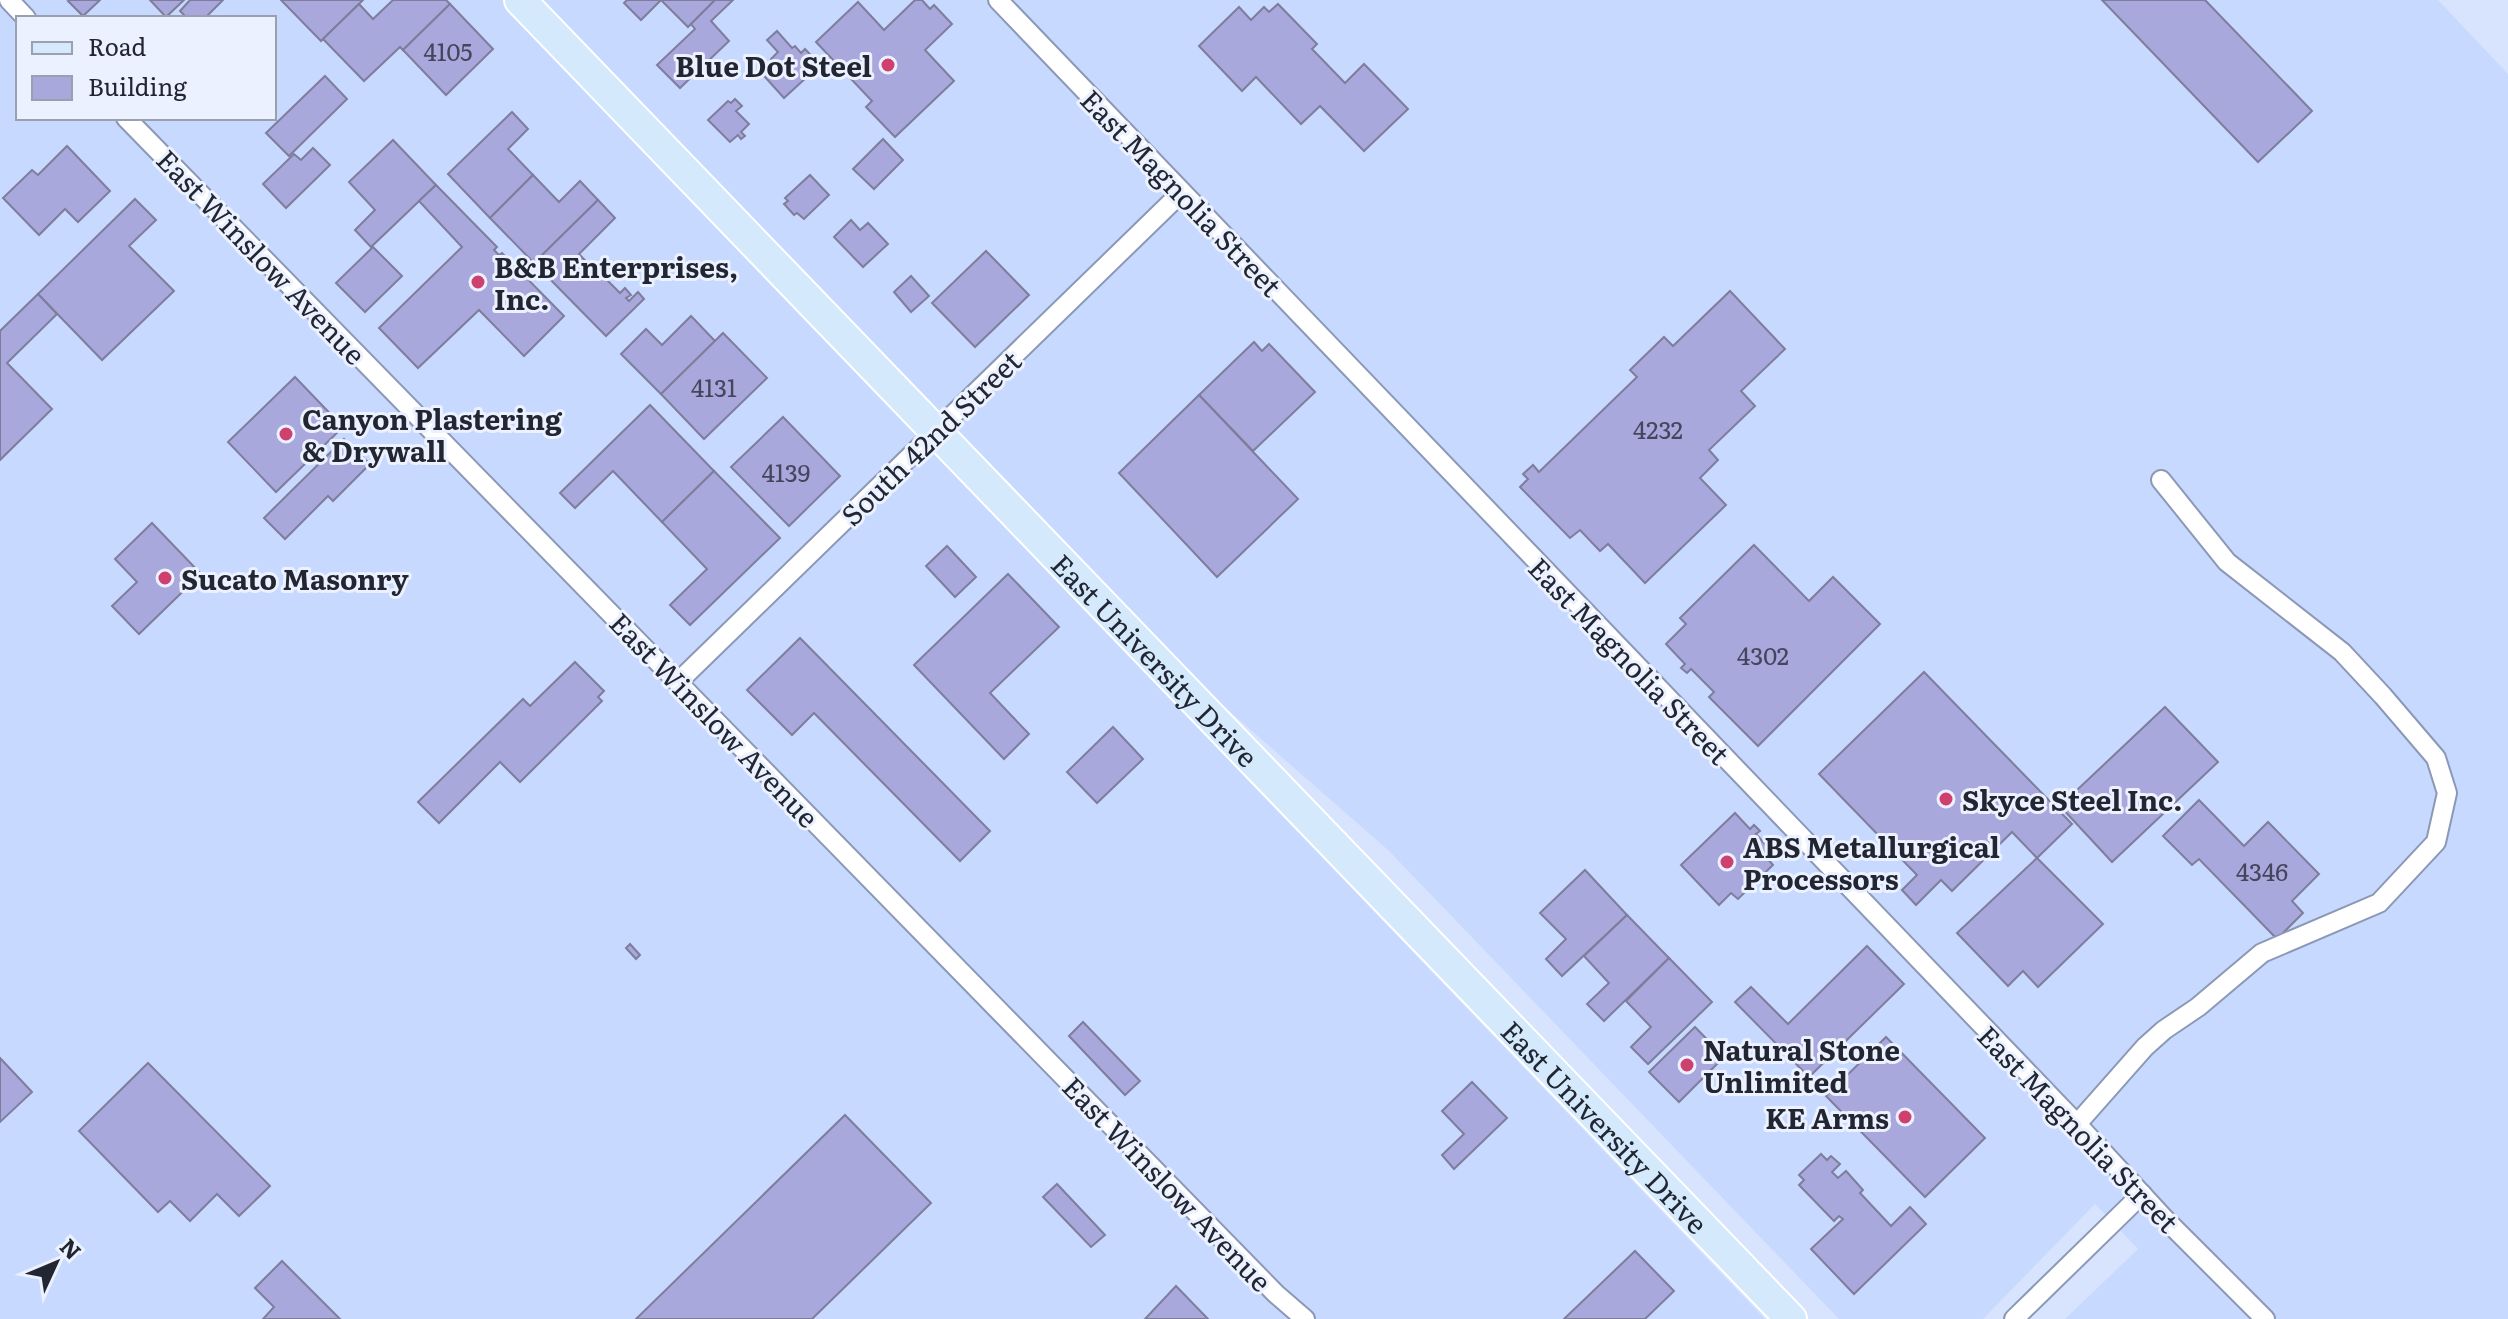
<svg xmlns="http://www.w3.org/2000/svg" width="2508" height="1319" font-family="Literata,serif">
<rect width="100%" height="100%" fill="#d8e4fd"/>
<path fill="#c7d9ff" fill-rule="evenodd" d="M0 0H2438L2508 74V1319H2065L2138 1249 2095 1204 1983 1319H1839L1388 850 934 453 1765 1319H0ZM18 18H274V118H18Z"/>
<g fill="#a9a8dc" stroke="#7e7d9c" stroke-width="2">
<path d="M70 0H100L83 16 68 1Z"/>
<path d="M150 0H184L166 17Z"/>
<path d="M190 0H223L205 18H187L180 11Z"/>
<path d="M281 0H363L321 41Z"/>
<path d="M393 0H446L450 4 403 50 400 47 364 81 323 39 359 4 373 19Z"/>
<path d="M627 0H715L688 27 661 0 641 20 624 3Z"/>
<path d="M715 0H733L711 21 729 41 680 88 657 65 695 29 691 24Z"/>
<path d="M915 0H922L930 9 934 5 952 24 925 50 954 81 895 137 866 107 872 101 816 42 858 2 884 30Z"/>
<path d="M2102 0H2205L2312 111 2258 162Z"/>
<path d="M450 4 493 49 446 95 403 50Z"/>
<path d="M1278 4 1317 44 1312 49 1345 83 1364 64 1408 109 1364 151 1320 106 1301 124 1256 77 1242 91 1199 46 1239 7 1251 20 1264 7 1269 12Z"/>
<path d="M777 31 792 48 795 46 801 53 805 49 820 65 784 98 765 77 777 66 771 59 778 52 767 40Z"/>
<path d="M325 76 347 99 289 156 266 133Z"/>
<path d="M735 99 742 106 736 111 749 124 741 132 745 136 741 139 738 135 730 142 708 120 728 101 731 103Z"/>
<path d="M512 112 528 129 508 149 533 175 490 218 448 174Z"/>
<path d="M883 139 903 160 874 189 853 169Z"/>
<path d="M393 140 436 185 371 247 355 230 375 210 349 182Z"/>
<path d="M67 146 110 191 78 222 65 209 39 235 3 198 32 170 38 175Z"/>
<path d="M313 148 330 165 286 208 263 184 294 154 301 160Z"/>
<path d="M533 175 559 202 580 181 598 200 534 263 490 218Z"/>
<path d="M810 175 829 195 804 219 797 213 794 215 784 204 788 201 785 198Z"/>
<path d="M436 185 497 247 494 250 499 255 502 253 564 316 524 356 479 310 418 368 379 328 462 247 419 201Z"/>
<path d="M135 199 156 220 129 246 174 291 102 360 38 294Z"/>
<path d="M598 200 615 218 579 254 599 275 604 270 608 274 605 278 620 293 625 288 631 295 626 298 629 301 638 292 644 299 606 336 534 263Z"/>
<path d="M851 220 860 230 868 223 888 244 863 267 834 237Z"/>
<path d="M373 247 402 276 365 312 336 283Z"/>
<path d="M986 251 1029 295 975 347 932 303Z"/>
<path d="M911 276 929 296 911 312 894 292Z"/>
<path d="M1730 291 1785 349 1741 391 1755 406 1709 450 1718 460 1700 478 1726 505 1645 583 1608 544 1600 551 1580 530 1570 538 1520 487 1528 479 1523 474 1533 465 1539 472 1637 377 1630 370 1664 337 1673 346Z"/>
<path d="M38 294 57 314 7 363 52 409 0 460V331Z"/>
<path d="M691 316 715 341 661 394 621 354 646 329 662 345Z"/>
<path d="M723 333 767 378 704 439 661 394Z"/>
<path d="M1254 342 1262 351 1269 344 1315 392 1253 451 1199 395Z"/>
<path d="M295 377 343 427 276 492 228 442Z"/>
<path d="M1199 395 1298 499 1217 577 1119 473Z"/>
<path d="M650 405 714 471 662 522 613 471 575 508 560 493Z"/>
<path d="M783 417 840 476 789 526 731 467Z"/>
<path d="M344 439 370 464 333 501 328 496 285 539 264 518Z"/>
<path d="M714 471 780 538 690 625 670 605 707 569 662 522Z"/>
<path d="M152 523 201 574 139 634 112 606 137 582 115 559Z"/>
<path d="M1754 545 1809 601 1833 577 1880 624 1758 746 1709 697 1714 692 1691 669 1687 673 1681 668 1685 664 1666 644 1686 624 1680 618Z"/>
<path d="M947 546 976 577 955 597 926 566Z"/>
<path d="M1008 574 1059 627 990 693 1029 734 1004 759 914 665Z"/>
<path d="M800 638 990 831 960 861 814 713 792 735 747 690Z"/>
<path d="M575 662 604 691 598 697 602 701 520 782 500 762 439 823 418 802 523 699 530 706Z"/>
<path d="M1924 672 2072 824 2037 858 2012 832 1952 891 1941 880 1916 905 1902 890 1917 875 1819 774Z"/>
<path d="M2165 707 2218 762 2112 862 2060 806Z"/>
<path d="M1113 727 1143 759 1097 803 1067 772Z"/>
<path d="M2199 800 2244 846 2268 822 2319 874 2292 901 2303 913 2277 939 2199 859 2192 865 2163 836Z"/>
<path d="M1735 813 1750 829 1754 825 1760 831 1756 834 1773 853 1767 858 1773 865 1738 899 1731 893 1719 905 1681 865Z"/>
<path d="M2037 858 2103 924 2038 987 2023 971 2008 986 1957 933Z"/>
<path d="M1585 870 1627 915 1562 976 1546 959 1566 939 1540 913Z"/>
<path d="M1627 915 1669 958 1604 1021 1587 1004 1609 983 1584 956Z"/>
<path d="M630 944 640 955 636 959 626 948Z"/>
<path d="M1867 946 1904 984 1809 1077 1735 1002 1751 987 1788 1024Z"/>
<path d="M1669 958 1712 1002 1648 1064 1631 1047 1651 1027 1626 1001Z"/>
<path d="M1083 1022 1140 1081 1125 1095 1069 1036Z"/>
<path d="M1695 1027 1724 1057 1679 1102 1649 1072Z"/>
<path d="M1886 1037 1985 1138 1925 1197 1826 1096Z"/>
<path d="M0 1058 32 1092 0 1122Z"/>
<path d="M148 1063 270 1186 239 1216 217 1194 190 1221 170 1201 158 1212 79 1131Z"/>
<path d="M1472 1082 1507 1118 1454 1169 1442 1155 1464 1134 1442 1111Z"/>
<path d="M845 1115 931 1203 812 1319H636Z"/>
<path d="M1821 1154 1827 1160 1831 1156 1840 1164 1832 1172 1838 1178 1846 1171 1863 1190 1860 1193 1891 1226 1910 1207 1926 1224 1854 1294 1811 1249 1843 1219 1839 1216 1834 1221 1799 1185 1804 1180 1799 1175Z"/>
<path d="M1057 1184 1105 1235 1091 1247 1043 1197Z"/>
<path d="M1635 1251 1674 1291 1645 1319H1564Z"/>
<path d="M282 1261 340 1319H263L274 1307 255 1288Z"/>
<path d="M1176 1286 1208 1319H1145Z"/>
</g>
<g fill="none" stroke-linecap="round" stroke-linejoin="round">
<defs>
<g id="minor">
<path d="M9 0 26 18"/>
<path d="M998 0 2077 1124 2163 1217 2265 1319"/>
<path d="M126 118 1276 1294 1305 1319"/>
<path d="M678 682 1182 192"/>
<path d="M2077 1124 2145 1047 2164 1030 2198 1007 2262 953 2379 903 2436 842 2447 793 2436 758 2383 696 2342 652 2227 562 2161 480"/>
<path d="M2014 1319 2142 1194"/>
</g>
<g id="primary">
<path id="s1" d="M520 0 1791 1319"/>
</g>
</defs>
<use href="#minor" stroke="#8b98b6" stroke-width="22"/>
<use href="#primary" stroke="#fff" stroke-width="34"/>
<use href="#minor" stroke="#fff" stroke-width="18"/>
<use href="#primary" stroke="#d5e9fc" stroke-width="30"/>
</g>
<g fill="#ce406d" stroke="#ebf1fe" stroke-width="3">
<circle cx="888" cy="65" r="8"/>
<circle cx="478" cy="282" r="8"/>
<circle cx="286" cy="434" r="8"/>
<circle cx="165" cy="578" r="8"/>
<circle cx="1946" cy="799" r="8"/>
<circle cx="1727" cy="862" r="8"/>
<circle cx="1687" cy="1065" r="8"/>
<circle cx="1905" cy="1117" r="8"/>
</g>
<g text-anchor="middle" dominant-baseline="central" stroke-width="6" stroke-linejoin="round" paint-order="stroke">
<g font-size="24" fill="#43465c">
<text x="448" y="50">4105</text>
<text x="714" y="386">4131</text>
<text x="1658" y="428">4232</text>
<text x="786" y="471">4139</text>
<text x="1763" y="654">4302</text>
<text x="2262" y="870">4346</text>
</g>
<g font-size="28" font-weight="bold" fill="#212632" stroke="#ebf1fe" text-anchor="start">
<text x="872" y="65" text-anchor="end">Blue Dot Steel</text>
<text x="494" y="266">B&amp;B Enterprises,<tspan x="494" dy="32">Inc.</tspan></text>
<text x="302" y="418">Canyon Plastering<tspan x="302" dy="32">&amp; Drywall</tspan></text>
<text x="181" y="578">Sucato Masonry</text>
<text x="1962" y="799">Skyce Steel Inc.</text>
<text x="1743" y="846">ABS Metallurgical<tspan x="1743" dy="32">Processors</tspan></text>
<text x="1703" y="1049">Natural Stone<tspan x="1703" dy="32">Unlimited</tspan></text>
<text x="1889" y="1117" text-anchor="end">KE Arms</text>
</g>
<g font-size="28" fill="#212632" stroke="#ebf1fe">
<text transform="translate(1182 192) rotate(46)">East Magnolia Street</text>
<text transform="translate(262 256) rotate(46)">East Winslow Avenue</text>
<text transform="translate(930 437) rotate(-44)">South 42nd Street</text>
<text stroke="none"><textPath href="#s1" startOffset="916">East University Drive</textPath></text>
<text transform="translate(1630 660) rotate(46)">East Magnolia Street</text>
<text transform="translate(715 719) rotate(46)">East Winslow Avenue</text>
<text stroke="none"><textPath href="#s1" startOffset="1564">East University Drive</textPath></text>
<text transform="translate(2079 1128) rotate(46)">East Magnolia Street</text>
<text transform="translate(1168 1183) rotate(46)">East Winslow Avenue</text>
</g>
</g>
<rect x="16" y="16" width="260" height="104" fill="#ebf1fe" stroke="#9aa0ac" stroke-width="2"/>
<rect x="32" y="42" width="40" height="12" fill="#d5e9fc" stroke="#9aa0ac" stroke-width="2"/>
<text x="88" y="56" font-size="24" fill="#212632">Road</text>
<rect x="32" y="76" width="40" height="24" fill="#a9a8dc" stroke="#9aa0ac" stroke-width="2"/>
<text x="88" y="96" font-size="24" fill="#212632">Building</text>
<g transform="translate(56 1263) rotate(46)" stroke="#ebf1fe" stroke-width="6" paint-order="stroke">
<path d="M0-6L14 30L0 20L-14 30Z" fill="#212632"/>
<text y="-12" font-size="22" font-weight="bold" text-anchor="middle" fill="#212632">N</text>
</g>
</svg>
